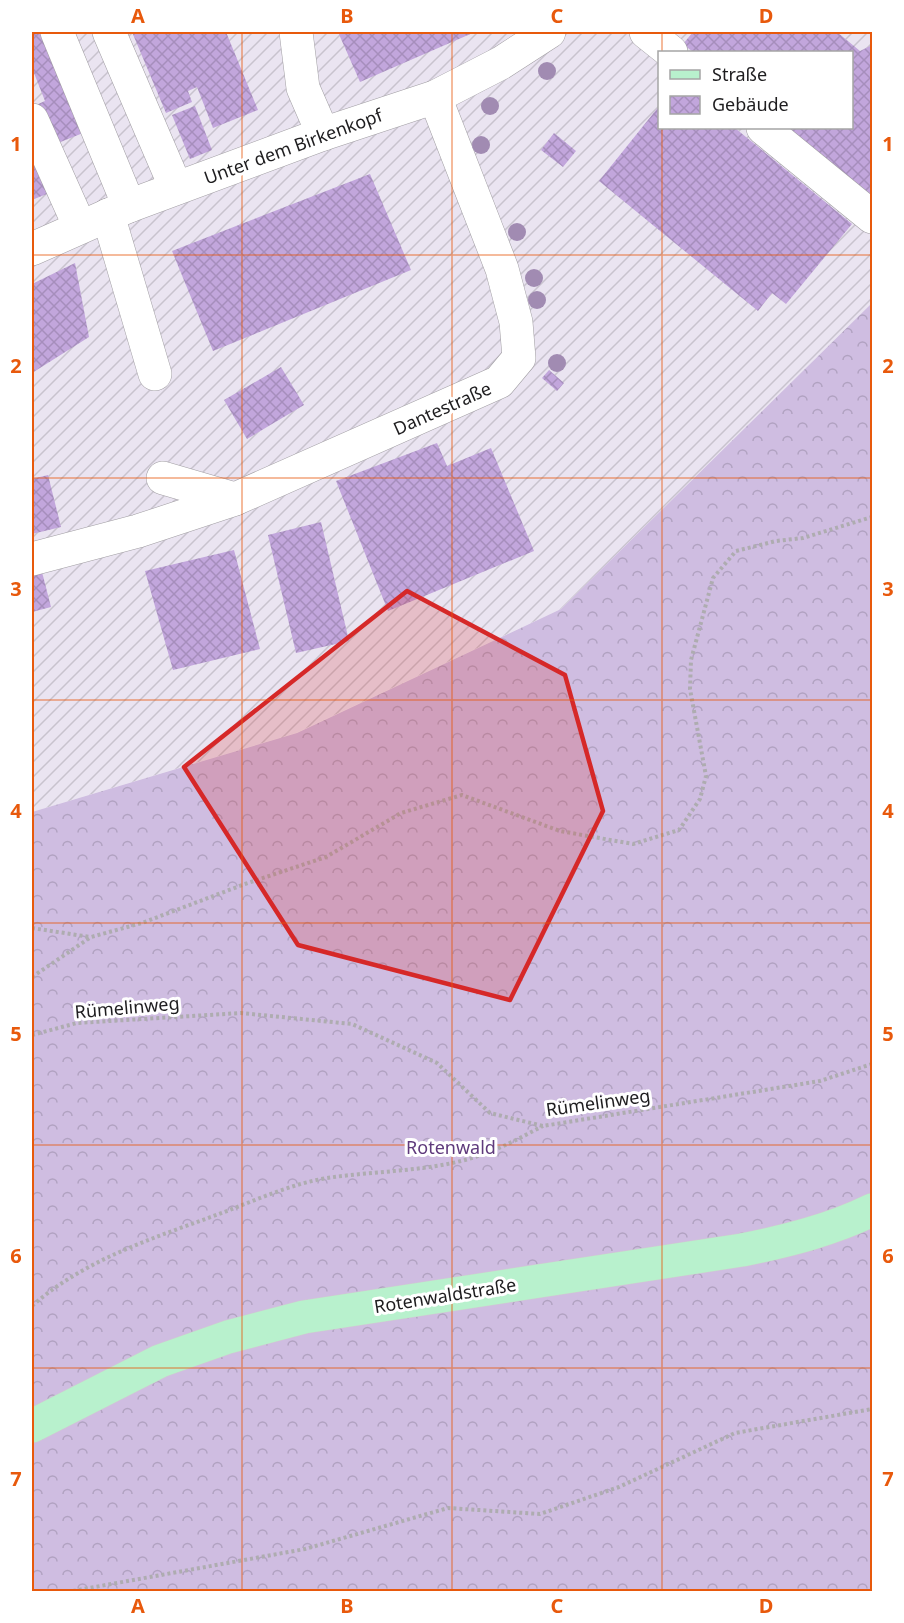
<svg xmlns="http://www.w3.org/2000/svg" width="904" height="1623" font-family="'Noto Sans',sans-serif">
<defs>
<pattern id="industrial-furrows" width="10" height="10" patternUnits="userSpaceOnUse" patternTransform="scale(1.5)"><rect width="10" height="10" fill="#eae4f1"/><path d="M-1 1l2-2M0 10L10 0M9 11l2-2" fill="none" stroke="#c8c3ce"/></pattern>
<pattern id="forest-crowns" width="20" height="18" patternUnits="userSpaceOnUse" patternTransform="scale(1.5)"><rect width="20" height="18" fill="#cfbde1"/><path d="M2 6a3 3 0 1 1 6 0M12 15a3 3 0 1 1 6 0" fill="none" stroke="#b1a2c1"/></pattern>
<pattern id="building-cross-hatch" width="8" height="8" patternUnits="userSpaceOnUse" patternTransform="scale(1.5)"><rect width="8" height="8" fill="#c2a6dc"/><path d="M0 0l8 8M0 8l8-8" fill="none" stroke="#a68ebc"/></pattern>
</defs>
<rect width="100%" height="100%" fill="#f1eef3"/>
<path fill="url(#industrial-furrows)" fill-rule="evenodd" d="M32 32H872V303L561 609 296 733 32 812ZM660 52H852V128H660Z"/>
<path fill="url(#forest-crowns)" d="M872 303V1591L32 1592V812L297 733 561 609Z"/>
<g fill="url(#building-cross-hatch)">
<path d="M32 32H47L88 131 53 145 36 105 45 101 32 68Z"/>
<path d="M132 32H226L258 110 213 128 197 87 188 91 192 102 166 113Z"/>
<path d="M338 32H475L360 82Z"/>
<path d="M693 32H837L860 51 872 45V203L782 128H852V52H693L683 44Z"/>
<path d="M660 105V128H735L852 224 786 304 772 293 758 311 599 181Z"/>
<path d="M195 106 212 150 190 159 172 115Z"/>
<path d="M554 133 576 151 563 167 541 150Z"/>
<path d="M32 136 54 191 32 200Z"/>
<path d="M370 174 411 270 213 351 172 251Z"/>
<path d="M75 263 89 337 32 373V284Z"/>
<path d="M281 367 304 405 247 439 224 400Z"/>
<path d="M549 370 564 383 557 391 542 378Z"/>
<path d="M437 443 447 466 491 448 534 551 388 611 336 481Z"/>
<path d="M48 475 61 527 32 534V479Z"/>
<path d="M321 522 349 641 296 653 268 535Z"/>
<path d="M234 550 260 649 173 670 145 571Z"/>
<path d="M42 572 51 607 32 612V575Z"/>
</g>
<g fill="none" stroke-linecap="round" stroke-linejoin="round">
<defs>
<g id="minor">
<path d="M57 32 129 206"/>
<path d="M109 32 176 188"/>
<path d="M296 32 303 88 323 134"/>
<path d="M646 32 671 52"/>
<path d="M32 120 80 227"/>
<path d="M763 128 872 217"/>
<path d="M108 215 155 374"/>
<path d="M32 249 129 206 323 134 435 97 501 63 549 32"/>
<path d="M163 478 235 499 499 382 519 358 516 322 502 269 435 97"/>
<path d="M32 559 138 531 235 499"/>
</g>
<path id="major" d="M32 1426 160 1361 228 1337 304 1317 742 1250C787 1241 831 1230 872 1210"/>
</defs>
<use href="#minor" stroke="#a19ea3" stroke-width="34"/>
<use href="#major" stroke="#cecdce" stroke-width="34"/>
<g stroke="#aeacb0" stroke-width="4" stroke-dasharray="3 3" stroke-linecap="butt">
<path d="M32 928 90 937"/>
<path d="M32 977 91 937 142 923 245 884 326 857 401 813 462 795 560 831 633 844 679 830 700 799 706 776 690 689 691 660 713 578 736 551 776 541 803 538 872 517"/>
<path d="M32 1035 77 1023 241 1013 352 1024 437 1063 490 1113 543 1126 820 1081 872 1064"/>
<path d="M32 1306C85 1259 154 1238 219 1214 254 1201 290 1184 327 1178 380 1170 440 1172 489 1152 508 1145 525 1135 543 1126"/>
<path d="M67 1592 305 1549 448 1508 540 1514 619 1487 735 1433 872 1409"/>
</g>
<use href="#minor" stroke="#fff" stroke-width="33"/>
<use href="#major" stroke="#b8f1cd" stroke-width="33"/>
</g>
<g fill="#a18bb2">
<circle cx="547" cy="71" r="9"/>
<circle cx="490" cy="106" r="9"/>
<circle cx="481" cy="145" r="9"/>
<circle cx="517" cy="232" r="9"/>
<circle cx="534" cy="278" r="9"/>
<circle cx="537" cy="300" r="9"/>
<circle cx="557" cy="363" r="9"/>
</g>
<path fill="#d62828" fill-opacity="0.2" stroke="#d62828" stroke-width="4.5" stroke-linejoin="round" d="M407 591 565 675 603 811 510 1000 298 945 184 767Z"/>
<path fill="none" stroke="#e8590c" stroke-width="1.5" stroke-opacity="0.55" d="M242 32V1592M452 32V1592M662 32V52M662 128V1592M32 255H872M32 478H872M32 700H872M32 923H872M32 1145H872M32 1368H872"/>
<g text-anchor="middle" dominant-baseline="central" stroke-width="6" stroke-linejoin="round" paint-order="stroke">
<g font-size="18" fill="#1e1d1f" stroke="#fff">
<text transform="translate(293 146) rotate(-20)">Unter dem Birkenkopf</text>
<text transform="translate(442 408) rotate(-24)">Dantestraße</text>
<text transform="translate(127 1007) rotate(-5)">Rümelinweg</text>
<text transform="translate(598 1102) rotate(-8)">Rümelinweg</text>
<text transform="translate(445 1295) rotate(-9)">Rotenwaldstraße</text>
</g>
<g font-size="18" fill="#5f3a7c" stroke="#fff">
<text x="451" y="1147">Rotenwald</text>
</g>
</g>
<rect width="904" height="1623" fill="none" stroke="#ffffff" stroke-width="66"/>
<rect x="658" y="51" width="195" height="78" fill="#ffffff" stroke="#a5a5a5" stroke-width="1.5"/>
<rect x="670" y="70" width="30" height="9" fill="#b8f1cd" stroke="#a5a5a5" stroke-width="1.5"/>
<text x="712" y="81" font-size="18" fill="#1e1d1f">Straße</text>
<rect x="670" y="96" width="30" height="18" fill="url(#building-cross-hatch)" stroke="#a5a5a5" stroke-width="1.5"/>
<text x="712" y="111" font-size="18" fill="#1e1d1f">Gebäude</text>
<rect x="33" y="33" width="838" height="1557" fill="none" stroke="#e8590c" stroke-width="2"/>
<g font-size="20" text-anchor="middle" font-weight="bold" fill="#e8590c">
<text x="138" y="23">A</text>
<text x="347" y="23">B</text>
<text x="557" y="23">C</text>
<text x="766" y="23">D</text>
<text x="16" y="151">1</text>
<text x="888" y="151">1</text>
<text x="16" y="373">2</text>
<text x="888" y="373">2</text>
<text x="16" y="596">3</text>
<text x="888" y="596">3</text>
<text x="16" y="818">4</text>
<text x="888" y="818">4</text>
<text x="16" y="1041">5</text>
<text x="888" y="1041">5</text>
<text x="16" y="1263">6</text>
<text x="888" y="1263">6</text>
<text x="16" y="1486">7</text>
<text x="888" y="1486">7</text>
<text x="138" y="1613">A</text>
<text x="347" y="1613">B</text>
<text x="557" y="1613">C</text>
<text x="766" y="1613">D</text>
</g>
</svg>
